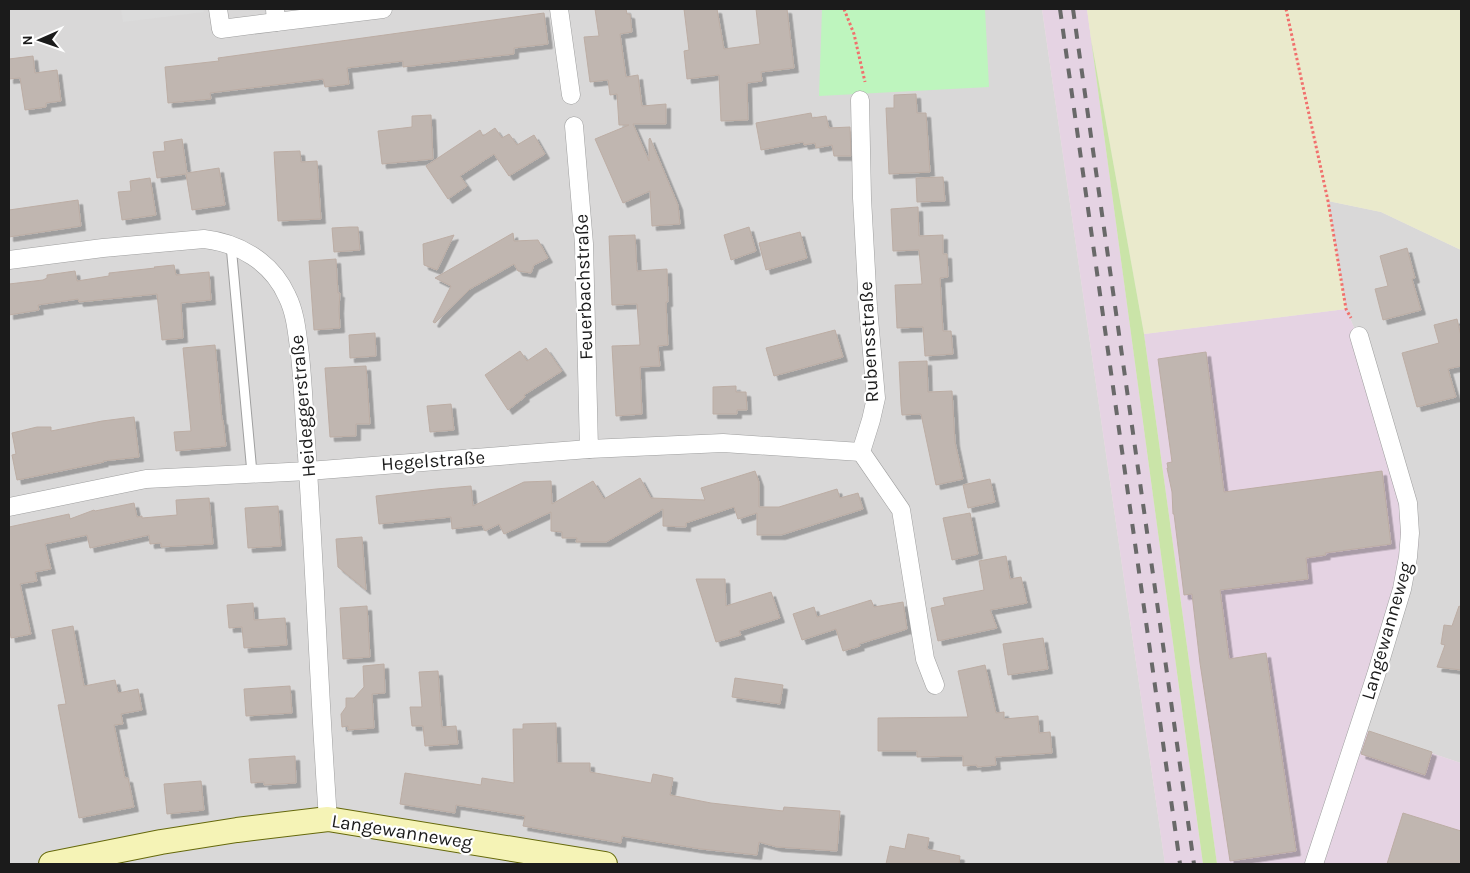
<svg xmlns="http://www.w3.org/2000/svg" width="1470" height="873" font-family="Karla,sans-serif">
<defs>
<filter id="shadow"><feDropShadow dx="4.5" dy="4.5" stdDeviation="0" flood-color="#0004"/></filter>
</defs>
<rect width="100%" height="100%" fill="#ece7e1"/>
<g fill="#d9d8d8">
<path d="M9 9H1042L1165 864H9Z"/>
<path d="M1328 201 1381 212 1461 250V763L1365 731 1388 407 1346 309Z"/>
</g>
<g fill="#e5d3e3">
<path d="M1042 9H1087L1203 864H1165Z"/>
<path d="M1346 309 1388 407 1415 494 1419 543 1411 586 1365 731 1461 763V864H1217L1144 334Z"/>
</g>
<path fill="#eaeacc" d="M1087 9H1461V250L1381 212 1328 201 1346 309 1144 334 1091 39Z"/>
<path fill="#cae4a8" d="M1091 39 1144 334 1217 864H1203Z"/>
<path fill="#bef5be" d="M822 9H985L989 87 819 96Z"/>
<path fill="#dbdbdb" d="M121 9H203L204 12 123 22Z"/>
<g fill="#c0b6b0" stroke="#bcada4" filter="url(#shadow)">
<path d="M595 9H626L627 14H630L632 32 620 34 626 77 638 75 642 106 666 104V124H633L649 161V139L650 138 678 205 680 224 652 226 650 191 623 203 595 139 629 125H619L617 94 610 95 608 80 590 82 584 37 599 36Z"/>
<path d="M684 9H717L724 49 760 44 756 9H787L794 68 761 72 762 81 747 83 748 120 721 121 719 75 687 79 684 51 689 50Z"/>
<path d="M544 13 548 44 514 48V54L403 67V61L347 68 349 84 325 87 323 79 210 93 211 99 168 103 165 67 219 61 218 58Z"/>
<path d="M33 56 35 73 57 70 61 101 46 103V107L25 110 20 78 9 79V59Z"/>
<path d="M916 94 917 113H926L930 172 889 174 886 108H894V95Z"/>
<path d="M811 113 812 118 826 116 829 128 850 127 851 156H834L832 145 816 148 815 143 804 145 803 142 761 150 756 123Z"/>
<path d="M431 115 433 159 382 164 378 131 412 127V116Z"/>
<path d="M495 128 502 138 509 134 517 145 534 135 545 154 509 176 494 154 460 176 467 186 448 199 426 166 480 130 483 136Z"/>
<path d="M182 139 187 173 219 168 225 205 192 210 186 174 157 178 153 152 165 151 164 142Z"/>
<path d="M300 151 301 162 317 161 321 219 278 221 274 152Z"/>
<path d="M943 177 945 201 917 202 916 178Z"/>
<path d="M150 178 156 215 122 220 118 192 131 191 130 181Z"/>
<path d="M78 200 81 226 9 237V210Z"/>
<path d="M918 207 919 236 943 235V254H947L948 277 940 278 943 331H951L953 354 925 356 923 327 897 328 895 285 922 284 919 250 893 251 891 209Z"/>
<path d="M350 227H358L360 250 334 252 332 228Z"/>
<path d="M749 227 756 251 731 260 724 235Z"/>
<path d="M800 232 807 258 766 270 759 243Z"/>
<path d="M513 233 514 241 538 240 548 258 534 265 531 273 518 271 514 264 470 289 435 323 433 322 451 286 435 278Z"/>
<path d="M454 235 437 270 424 265 423 244Z"/>
<path d="M635 235 637 271 667 269 668 302H666L668 345 658 346 660 366 640 367 642 414 616 416 612 346 640 345 637 304 612 305 609 236Z"/>
<path d="M1407 248 1415 278 1412 279 1421 310 1383 320 1375 289 1388 286 1380 256Z"/>
<path d="M336 259 338 293H340L339 309 340 328 314 330 309 261Z"/>
<path d="M174 265 176 275 209 272 211 300 181 303 183 338 162 340 157 294 79 302 78 299 38 305 39 310 9 315V284L43 280 47 278V275L75 271 77 281 109 276V273L155 268 154 267Z"/>
<path d="M1457 319 1461 336V366L1448 369 1456 397 1417 407 1402 353 1439 343 1434 325Z"/>
<path d="M835 330 843 357 774 376 766 348Z"/>
<path d="M375 333 376 356 350 358 349 335Z"/>
<path d="M215 345 222 420H223L226 446 176 451 174 432 191 431 183 348Z"/>
<path d="M546 348 562 371 524 395 525 397 508 410 485 375 520 351 527 361Z"/>
<path d="M1206 352 1224 492 1382 471 1391 544 1325 553 1326 555 1306 558 1308 579 1220 590 1229 659 1266 653 1296 851 1230 861 1200 663 1192 594 1184 595 1174 514H1173L1172 492 1167 468H1168L1167 463 1172 462 1158 359Z"/>
<path d="M927 361 928 392 952 391 955 442 963 479 936 485 921 414 902 415 901 405 899 362Z"/>
<path d="M366 366 370 424H356V436L330 437 325 368Z"/>
<path d="M736 386V392H746L747 410H737V414H713V387Z"/>
<path d="M451 404 454 430 430 432 427 406Z"/>
<path d="M134 417 139 457 103 461 104 462 17 480 12 455 16 454 12 433 37 427H51V431L102 421Z"/>
<path d="M755 471 759 482V507H779L837 489 840 498 858 493 863 509 781 535H757V513L738 519 734 507 686 523V527L663 526V509L606 542H576L577 538H562V532L551 531V512L504 534 499 524 485 531 482 525 452 529 451 517 379 524 376 496 436 489 471 486 473 506 524 482 551 481 552 504 593 481 604 499 640 478 651 498 705 500 701 488Z"/>
<path d="M990 479 995 502 968 508 963 485Z"/>
<path d="M209 498 213 544 161 547V543L150 544 149 535 90 548 87 535 45 544 51 569 35 572 37 581 20 584 31 634 11 638 9 626V527L69 514 70 519 94 510 95 511 134 503 137 517 142 516V518L177 515 176 500Z"/>
<path d="M278 506 281 546 248 548 245 508Z"/>
<path d="M970 513 978 554 952 560 943 518Z"/>
<path d="M362 537 366 590 338 567 336 539Z"/>
<path d="M1006 556 1010 579 1021 577 1027 603 990 610 997 628 938 641 931 608 945 605 943 598 984 590 979 561Z"/>
<path d="M696 579H725L726 606 771 592 780 618 739 631 741 635 716 642Z"/>
<path d="M871 600 874 607 903 602 907 629 859 644 860 646 843 651 836 629 802 640 793 614 814 607 817 617Z"/>
<path d="M253 603 254 620 285 618 287 645 244 648 242 627 229 628 227 605Z"/>
<path d="M367 606 370 657 343 659 340 608Z"/>
<path d="M1459 606 1461 607V670L1437 667 1445 645 1441 644 1444 625 1452 626Z"/>
<path d="M73 626 84 686 115 680 118 693 138 689 142 710 121 714 123 724 114 725 125 778H128L134 807 79 818 58 705 66 704 52 630Z"/>
<path d="M1043 638 1048 669 1008 675 1003 644Z"/>
<path d="M384 664 385 693 372 694 374 728 348 730V726L342 727 341 714 346 707V698H354L364 687 363 666Z"/>
<path d="M985 665 996 713 1004 712V719L1038 716 1039 733 1050 732 1052 753 995 757 996 765 977 767V765L963 766V756L917 757V751H878V718L968 717 958 671Z"/>
<path d="M438 671 442 727 456 726 458 744 425 746 423 726H412L410 707H422L419 672Z"/>
<path d="M735 678 783 685 780 704 732 697Z"/>
<path d="M290 686 292 713 246 716 244 689Z"/>
<path d="M556 723 557 763H590V772L651 783 653 774 673 778 670 795 711 803 783 811 784 807 840 811 837 851 777 847 759 842 757 855 701 849 622 836 621 843 523 826 525 816 456 805 455 813 400 804 405 773 481 785 482 778 514 783 513 729H523V724Z"/>
<path d="M1369 731 1432 752 1425 775 1361 754Z"/>
<path d="M295 756 296 783 264 785V782L251 783 249 759Z"/>
<path d="M201 781 204 810 167 814 164 784Z"/>
<path d="M1403 813 1461 831V864H1387Z"/>
<path d="M908 834 929 838 927 849 960 856 959 864H886L890 846 905 849Z"/>
</g>
<g fill="none" stroke-linecap="round" stroke-linejoin="round">
<defs>
<path id="lane" d="M231 245 252 473"/>
<g id="street">
<path d="M218 9 221 29 276 22"/>
<path d="M275 9 276 22 383 9"/>
<path d="M559 9 571 95"/>
<path d="M860 100 862 198 868 307 876 398 871 420 861 452 901 510 925 659 935 685"/>
<path d="M574 126 584 244 589 449"/>
<path d="M9 260 103 248 204 239C239 243 272 262 287 296 296 314 297 334 300 355 303 383 304 412 306 441 315 567 319 693 328 819"/>
<path d="M9 507 146 479 308 471 589 449 723 443 861 452"/>
<path d="M1314 864 1376 675 1402 589 1408 557 1410 533 1408 503 1359 336"/>
</g>
<path id="secondary" d="M51 864 161 842 237 830 328 819 605 864"/>
</defs>
<use href="#lane" stroke="#9f9f9f" stroke-width="11"/>
<use href="#street" stroke="#9f9f9f" stroke-width="19"/>
<use href="#secondary" stroke="#65680b" stroke-width="26"/>
<g stroke="#f1706d" stroke-width="3" stroke-dasharray="2.5 2.5" stroke-linecap="butt">
<path d="M844 9 854 34 865 82"/>
<path d="M1286 9 1328 201 1346 309 1351 318"/>
</g>
<use href="#lane" stroke="#fff" stroke-width="9"/>
<use href="#street" stroke="#fff" stroke-width="18"/>
<use href="#secondary" stroke="#f5f3b6" stroke-width="24"/>
<g stroke="#696969" stroke-width="4" stroke-dasharray="10 10" stroke-linecap="butt">
<path d="M1060 9 1180 864"/>
<path d="M1073 9 1194 864"/>
</g>
</g>
<g text-anchor="middle" dominant-baseline="central" stroke-width="4.5" stroke-linejoin="round" paint-order="stroke">
<g font-size="19" fill="#1b1b1b" stroke="#fff">
<text transform="translate(584 287) rotate(-92)">Feuerbachstraße</text>
<text transform="translate(869 342) rotate(-93)">Rubensstraße</text>
<text transform="translate(303 406) rotate(-95)">Heideggerstraße</text>
<text transform="translate(433 461) rotate(-4)">Hegelstraße</text>
<text transform="translate(1387 631) rotate(-74)">Langewanneweg</text>
<text transform="translate(402 832) rotate(9)">Langewanneweg</text>
</g>
</g>
<rect width="1470" height="873" fill="none" stroke="#1b1b1b" stroke-width="20"/>
<g transform="translate(40 40) rotate(268)" stroke="#ffffff" stroke-width="4" paint-order="stroke">
<path d="M0-4L9 19L0 12L-9 19Z" fill="#1b1b1b"/>
<text y="-8" font-size="14" font-weight="bold" text-anchor="middle" fill="#1b1b1b">N</text>
</g>
</svg>
